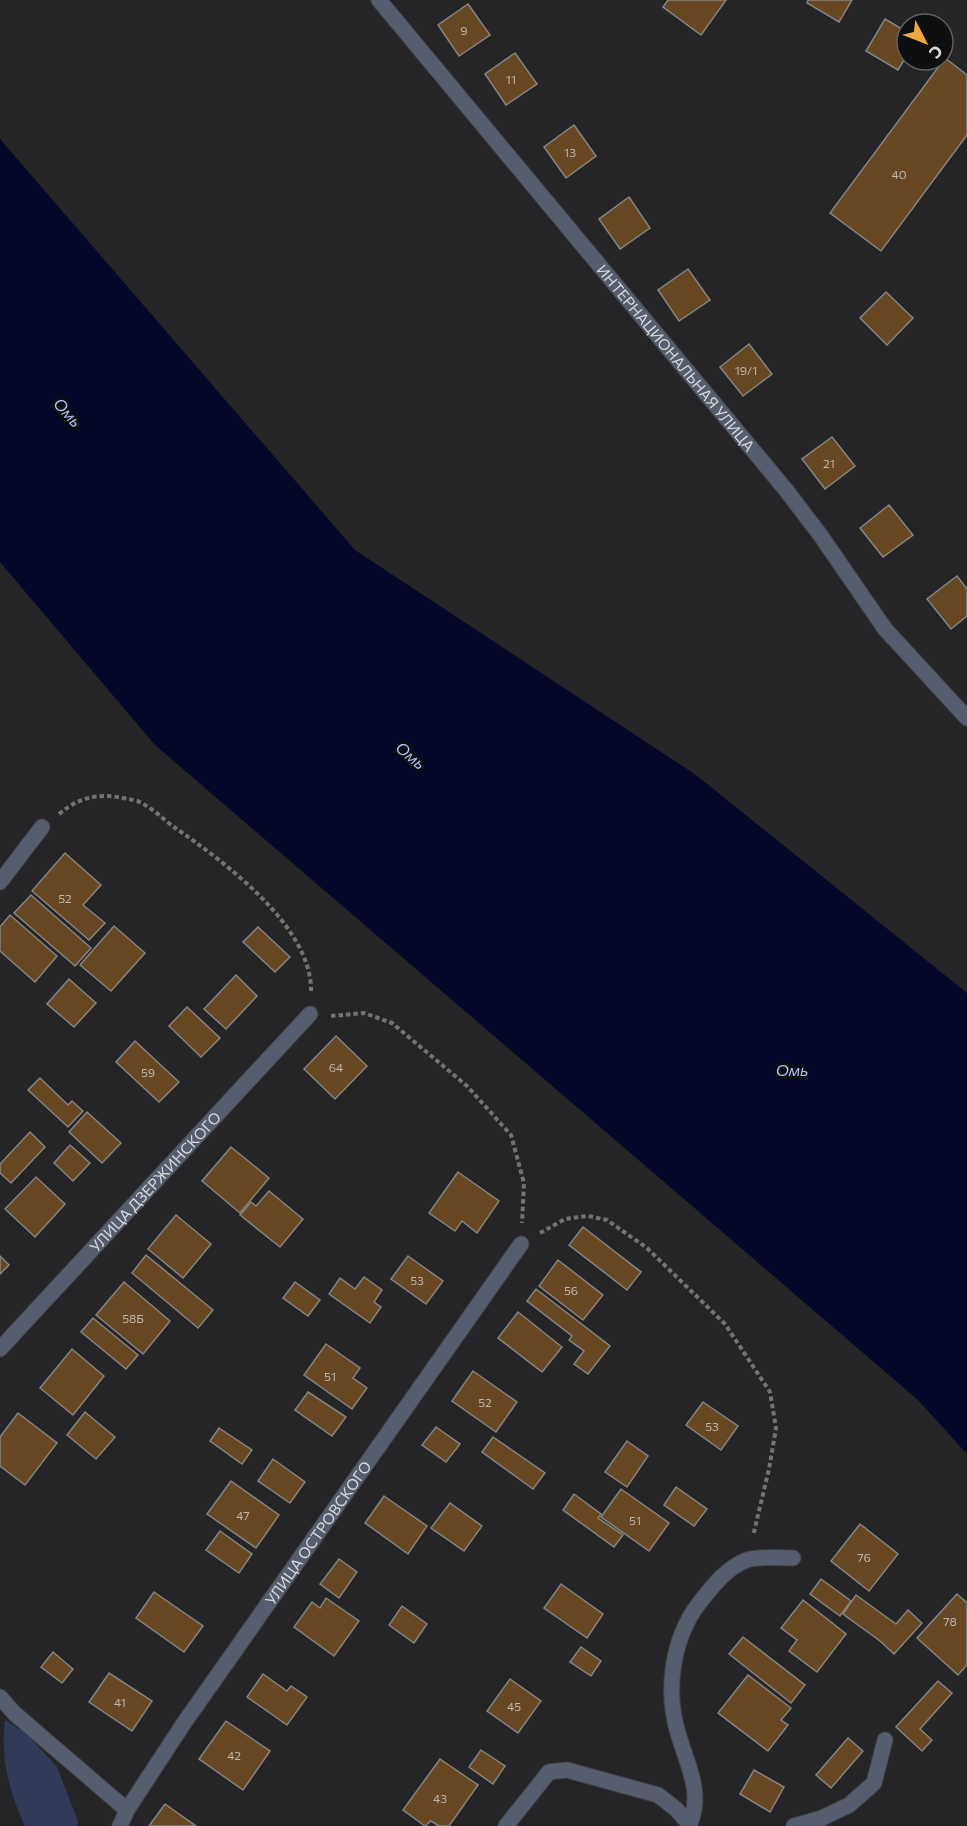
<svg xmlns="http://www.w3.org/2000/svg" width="967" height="1826" font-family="Commissioner,sans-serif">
<rect width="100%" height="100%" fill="#252528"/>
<path fill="#313a58" d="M5 1720 27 1734 57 1767 78 1821 77 1826H25C9 1793 0 1756 5 1720Z"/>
<path fill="#050829" d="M0 139 355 550 696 775 967 993V1454L918 1400 155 745 0 562Z"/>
<g fill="#674822" stroke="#868482" stroke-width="1.5">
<path d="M668 0H726L701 35 663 7Z"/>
<path d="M808 0H852L839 22 807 3Z"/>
<path d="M468 4 490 35 459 56 438 25Z"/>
<path d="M885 19 907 32V55L898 70 866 51Z"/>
<path d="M515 53 537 84 506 105 485 74Z"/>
<path d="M945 58 967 75V135L881 251 830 213Z"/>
<path d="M574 125 596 156 566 178 544 147Z"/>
<path d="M629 197 650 228 620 249 599 219Z"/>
<path d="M688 269 710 300 679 321 658 290Z"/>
<path d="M886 292 913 318 887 345 860 318Z"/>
<path d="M749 344 772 374 743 396 720 367Z"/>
<path d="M832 437 855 466 825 489 802 459Z"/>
<path d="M889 505 913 535 883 557 860 528Z"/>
<path d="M957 576 967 589V616L951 629 927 599Z"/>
<path d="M65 853 101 885 83 905 105 923 89 940 32 891Z"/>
<path d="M31 895 91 948 75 966 14 913Z"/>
<path d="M10 915 57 956 35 982 0 951V927Z"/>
<path d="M114 926 145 953 111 991 80 965Z"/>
<path d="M258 927 290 957 275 972 243 942Z"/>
<path d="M236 975 257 996 226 1029 204 1009Z"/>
<path d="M69 979 96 1003 74 1027 47 1004Z"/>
<path d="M187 1007 220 1038 201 1057 169 1026Z"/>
<path d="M336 1036 367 1066 335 1099 304 1069Z"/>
<path d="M135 1041 179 1082 159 1102 116 1062Z"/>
<path d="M40 1078 68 1105 72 1101 83 1111 68 1127 28 1090Z"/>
<path d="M87 1112 121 1143 102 1163 69 1132Z"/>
<path d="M30 1132 45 1147 11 1183 0 1173V1164Z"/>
<path d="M70 1145 90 1163 73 1181 54 1163Z"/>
<path d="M231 1147 269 1178 240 1213 202 1181Z"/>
<path d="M458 1172 499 1201 477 1233 462 1221 455 1231 429 1213Z"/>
<path d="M36 1177 65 1204 35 1237 5 1209Z"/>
<path d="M269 1191 303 1219 280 1247 240 1215 251 1202 256 1206Z"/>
<path d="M176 1215 211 1244 183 1278 148 1249Z"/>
<path d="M583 1227 641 1272 627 1290 569 1245Z"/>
<path d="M146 1255 213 1310 198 1328 132 1273Z"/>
<path d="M0 1256 9 1265 0 1274Z"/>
<path d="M408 1256 443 1281 426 1304 391 1279Z"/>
<path d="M558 1260 603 1295 583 1320 539 1286Z"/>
<path d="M364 1277 382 1290 374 1302 381 1307 370 1323 329 1294 340 1278 355 1289Z"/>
<path d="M124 1282 170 1321 143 1354 96 1315Z"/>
<path d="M295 1282 320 1300 308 1316 283 1298Z"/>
<path d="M536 1289 610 1346 588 1374 574 1364 584 1351 569 1340 572 1336 527 1301Z"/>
<path d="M518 1312 562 1347 542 1372 498 1338Z"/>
<path d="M93 1318 138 1355 126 1369 81 1332Z"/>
<path d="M326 1344 360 1368 353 1378 367 1388 352 1409 304 1375Z"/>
<path d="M72 1349 104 1376 73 1415 40 1388Z"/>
<path d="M473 1371 517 1402 496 1432 452 1401Z"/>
<path d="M308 1392 346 1417 332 1436 295 1410Z"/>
<path d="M703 1402 738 1426 721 1450 686 1425Z"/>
<path d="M85 1412 115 1437 96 1459 67 1435Z"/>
<path d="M18 1413 57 1443 25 1485 0 1466V1437Z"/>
<path d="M436 1427 460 1444 446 1462 422 1445Z"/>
<path d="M219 1428 252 1450 242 1464 210 1441Z"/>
<path d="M493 1437 545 1473 533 1489 482 1452Z"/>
<path d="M627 1441 648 1456 627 1487 605 1472Z"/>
<path d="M273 1459 305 1482 290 1503 258 1481Z"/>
<path d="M231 1481 279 1515 256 1548 207 1514Z"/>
<path d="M676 1487 707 1509 694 1526 664 1505Z"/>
<path d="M621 1489 669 1523 649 1551 601 1517Z"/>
<path d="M574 1494 601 1514 598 1518 623 1535 614 1547 563 1510Z"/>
<path d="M384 1496 427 1526 408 1554 365 1523Z"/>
<path d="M450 1503 482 1526 464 1551 431 1528Z"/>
<path d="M860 1524 898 1554 869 1591 831 1561Z"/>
<path d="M220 1531 252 1554 239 1573 206 1550Z"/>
<path d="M339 1559 357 1572 339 1598 320 1584Z"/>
<path d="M821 1579 851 1601 840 1616 810 1594Z"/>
<path d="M561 1584 603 1614 587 1638 544 1608Z"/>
<path d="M154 1592 203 1626 184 1652 136 1618Z"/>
<path d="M957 1594 967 1603V1665L958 1675 917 1638Z"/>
<path d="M856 1595 896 1624 908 1610 922 1623 894 1654 880 1641 843 1614Z"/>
<path d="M326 1598 359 1621 334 1656 294 1627 312 1602 320 1608Z"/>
<path d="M803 1600 846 1634 817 1672 789 1651 797 1640 781 1628Z"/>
<path d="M402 1606 427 1624 414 1643 389 1625Z"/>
<path d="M743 1637 805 1685 791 1703 729 1654Z"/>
<path d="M581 1647 601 1661 591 1676 570 1662Z"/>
<path d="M53 1652 73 1669 62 1683 41 1667Z"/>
<path d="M109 1673 152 1701 132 1731 89 1702Z"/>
<path d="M263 1674 287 1691 291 1686 307 1697 287 1725 247 1697Z"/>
<path d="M748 1675 791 1708 781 1720 788 1725 768 1751 718 1713Z"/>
<path d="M510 1679 541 1701 518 1733 487 1711Z"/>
<path d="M938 1681 952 1693 920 1729 932 1740 922 1751 896 1727Z"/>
<path d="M226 1721 270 1751 243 1790 199 1759Z"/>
<path d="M848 1738 863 1751 831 1788 816 1775Z"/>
<path d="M481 1750 505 1766 493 1784 469 1767Z"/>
<path d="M440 1759 478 1785 449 1826H439L431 1821 425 1826 403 1810Z"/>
<path d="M754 1770 784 1787 770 1812 740 1794Z"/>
<path d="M165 1804 196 1826H149Z"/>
</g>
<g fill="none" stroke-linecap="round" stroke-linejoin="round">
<defs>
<g id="minor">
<path id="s1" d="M379 0 786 490 821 536 885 629 967 718"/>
<path d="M0 882 42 827"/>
<path id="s2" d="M0 1349 310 1014"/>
<path d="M0 1697 14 1713 127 1810"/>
<path id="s3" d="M120 1826 127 1810 184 1723 521 1244"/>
<path d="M506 1826 549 1772 567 1770 658 1795 676 1809 690 1825"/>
<path d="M689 1826C704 1793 687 1765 678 1733 665 1690 672 1638 700 1602 712 1587 727 1567 747 1560 757 1556 781 1558 793 1558"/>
<path d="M794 1826 822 1818 849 1805 874 1783 885 1740"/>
</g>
</defs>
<use href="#minor" stroke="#424245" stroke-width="17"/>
<g stroke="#737375" stroke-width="4" stroke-dasharray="4.5 3" stroke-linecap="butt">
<path d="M59 814C84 793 106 793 137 801 149 805 163 819 174 827 223 861 312 926 311 991"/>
<path d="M331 1016 364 1013 392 1023 467 1086 511 1135 524 1183 522 1223"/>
<path d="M540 1233 565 1219 588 1216 607 1220 647 1248 725 1324 770 1392 776 1428 769 1469 753 1536"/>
</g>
<use href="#minor" stroke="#565d6f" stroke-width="15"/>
</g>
<g text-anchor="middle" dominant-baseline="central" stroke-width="6" stroke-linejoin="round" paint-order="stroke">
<g font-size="12" fill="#bcb6ad">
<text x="464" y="30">9</text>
<text x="511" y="79">11</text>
<text x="570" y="152">13</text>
<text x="899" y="174">40</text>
<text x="746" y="370">19/1</text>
<text x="829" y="463">21</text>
<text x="65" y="898">52</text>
<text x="336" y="1067">64</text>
<text x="148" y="1072">59</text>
<text x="417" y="1280">53</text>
<text x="571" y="1290">56</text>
<text x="133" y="1318">58Б</text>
<text x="330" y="1376">51</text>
<text x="485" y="1402">52</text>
<text x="712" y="1426">53</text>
<text x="243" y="1515">47</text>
<text x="635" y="1520">51</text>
<text x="864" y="1557">76</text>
<text x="950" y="1621">78</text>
<text x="120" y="1702">41</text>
<text x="514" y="1706">45</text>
<text x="234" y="1755">42</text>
<text x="440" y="1798">43</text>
</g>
<g font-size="15" fill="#d9dadb" stroke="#0e0f10">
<text stroke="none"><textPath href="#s1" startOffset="465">ИНТЕРНАЦИОНАЛЬНАЯ УЛИЦА</textPath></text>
<text stroke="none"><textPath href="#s2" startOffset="228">УЛИЦА ДЗЕРЖИНСКОГО</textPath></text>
<text stroke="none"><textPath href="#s3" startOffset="354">УЛИЦА ОСТРОВСКОГО</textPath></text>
</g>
<g font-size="16" font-style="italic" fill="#afc1f6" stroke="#0e0f10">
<text transform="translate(68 412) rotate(48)">Омь</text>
<text transform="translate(411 755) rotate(40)">Омь</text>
<text x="792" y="1069">Омь</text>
</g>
</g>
<g transform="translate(925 42) rotate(132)"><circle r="28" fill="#0e0f10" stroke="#5f6061" stroke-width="1.5"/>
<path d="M0-4.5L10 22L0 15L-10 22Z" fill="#f1a640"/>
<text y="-9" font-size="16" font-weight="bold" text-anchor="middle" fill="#d9dadb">С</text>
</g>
</svg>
